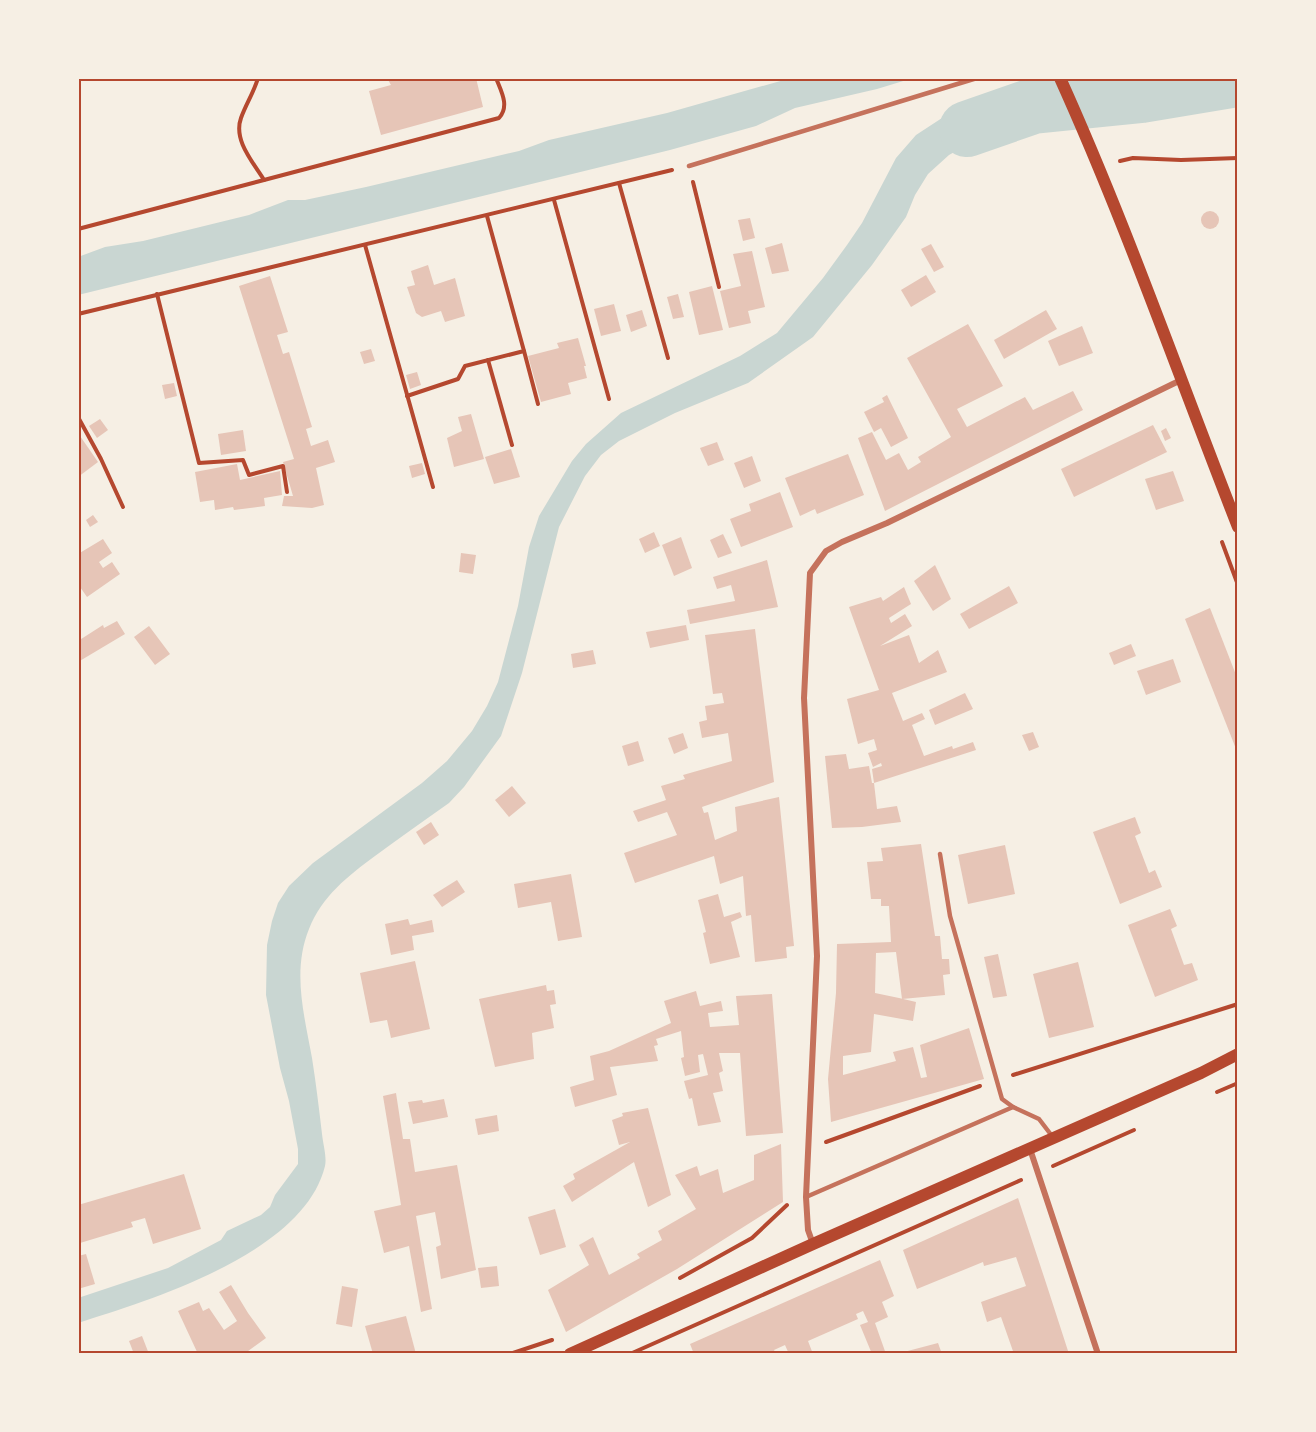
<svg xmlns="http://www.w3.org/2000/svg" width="1316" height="1432" font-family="Rubik,sans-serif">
<rect width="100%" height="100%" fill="#f6efe4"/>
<g fill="#c9d6d2">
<path d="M791 78H913L877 89 795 108 756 126 670 150 78 295V257L105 247 143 241 249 215 288 200H305L366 187 519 151 549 140 667 113Z"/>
<path d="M1164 78H1238V96L1108 117 1095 85Z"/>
<path d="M1031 87 1048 124 999 139 965 146 949 155 928 174 915 195 906 217 872 265 813 337 748 383 675 413 619 441 601 455 585 476 559 527 522 673 501 736 464 787 449 803C424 821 399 838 375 856 348 876 322 896 309 929 292 971 304 1014 312 1058 316 1083 319 1109 322 1134 323 1144 327 1157 325 1166 304 1253 153 1299 78 1323V1298L168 1268 221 1240 227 1231 261 1215 270 1207 275 1195 298 1164V1149L289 1101 280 1068 266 995 267 945 272 921 278 903 289 886 313 863 422 783 447 761 472 731 487 706 498 682 518 606 529 547 539 516 572 461 586 444 621 413 740 356 777 333 823 278 847 245 862 223 896 158 916 135 942 118 970 112Z"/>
</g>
<path fill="#f6efe4" d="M1030 84 1034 85 1051 122 1050 126Z"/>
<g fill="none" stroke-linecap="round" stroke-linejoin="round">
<path stroke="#c9d6d2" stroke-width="56" d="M967 129 1033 106 1142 95 1238 79"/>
</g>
<g fill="#e6c5b7">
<path d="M387 78H476L483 107 381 135 369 91 391 85Z"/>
<circle cx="1210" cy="220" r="9"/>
<path d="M750 218 755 238 743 241 738 220Z"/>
<path d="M782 243 789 271 772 274 765 248Z"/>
<path d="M931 244 944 267 934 272 921 249Z"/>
<path d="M752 251 765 307 748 311 751 323 729 328 720 291 741 286 733 254Z"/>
<path d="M428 265 434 285 455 278 465 316 445 322 441 311 422 317 416 313 407 287 415 285 411 271Z"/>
<path d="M926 275 936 292 911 307 901 290Z"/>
<path d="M270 276 288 332 277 335 283 354 289 352 294 368 312 427 306 429 311 446 328 440 335 462 316 468 324 505 312 508 282 506 284 496H293L283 462 294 459 239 286Z"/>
<path d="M712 286 723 330 699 335 689 292Z"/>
<path d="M678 294 684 317 673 319 667 297Z"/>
<path d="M614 304 621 331 601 336 594 309Z"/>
<path d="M642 310 647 326 631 332 626 315Z"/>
<path d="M1046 310 1057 329 1004 359 994 340Z"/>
<path d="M968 324 1003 386 957 409 967 427 1025 397 1033 410 1073 391 1083 410 885 511 858 438 872 432 886 460 899 453 908 470 921 462 918 457 951 437 907 358Z"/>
<path d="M1082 326 1093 353 1059 366 1048 341Z"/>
<path d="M578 338 586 366H584L587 378 568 383 571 394 541 402 528 356 559 348 557 343Z"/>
<path d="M371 349 375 361 364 364 360 352Z"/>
<path d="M417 372 421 385 410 389 406 375Z"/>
<path d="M174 383 177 396 165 399 162 385Z"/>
<path d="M887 395 908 438 891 447 881 428 874 432 864 412 884 402 882 398Z"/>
<path d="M471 414 484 459 454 467 447 438 462 431 458 417Z"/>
<path d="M100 419 108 430 97 438 89 426Z"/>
<path d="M1153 425 1167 452 1074 497 1061 469Z"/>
<path d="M1166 428 1171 438 1165 441 1161 431Z"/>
<path d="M243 430 246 451 221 455 218 434Z"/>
<path d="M78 433 98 462 78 477Z"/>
<path d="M717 442 724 460 708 466 700 448Z"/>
<path d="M511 449 520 477 494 484 485 457Z"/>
<path d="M848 454 864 495 817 514 815 509 800 516 785 478Z"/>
<path d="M752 456 761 481 744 488 734 463Z"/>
<path d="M422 463 425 474 412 478 409 466Z"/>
<path d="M237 464 240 480 280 471 282 495 264 498 265 506 234 510 233 507 215 510 214 500 200 502 195 472Z"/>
<path d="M1173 471 1184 501 1156 510 1145 479Z"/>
<path d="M780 492 793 527 741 547 730 519 751 511 749 504Z"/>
<path d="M93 515 98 522 90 527 86 520Z"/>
<path d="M654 532 660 546 645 553 639 539Z"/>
<path d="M723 534 732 553 718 558 710 540Z"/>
<path d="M681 537 692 568 674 576 662 545Z"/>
<path d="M103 539 112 553 99 562 103 568 112 562 120 574 87 597 78 584V554Z"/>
<path d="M461 553 476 555 473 574 459 572Z"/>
<path d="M767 560 778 607 690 624 687 610 735 601 731 585 717 589 713 577Z"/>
<path d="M935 565 951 599 933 611 914 581Z"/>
<path d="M1009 586 1018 603 969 629 960 614Z"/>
<path d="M904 587 911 604 889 618 891 623 905 614 912 626 880 646 909 635 919 663 938 650 947 672 892 693 903 721 922 713 925 719 912 725 924 756 952 746 953 749 973 742 976 750 874 783 877 809 897 806 901 822 862 827 832 828 825 756 846 754 849 769 869 766 872 783H874L872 769 882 766 881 763 873 767 868 753 877 750 874 739 858 744 847 699 879 690 849 607 881 597 883 601Z"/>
<path d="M1210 608 1238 680V754L1185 619Z"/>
<path d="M117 621 125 634 78 662V641L103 625 104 628Z"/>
<path d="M686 625 689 640 650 648 646 632Z"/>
<path d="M149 626 170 654 155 665 134 637Z"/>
<path d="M755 629 774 782 702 807 704 813 708 812 715 840 737 831 735 807 779 797 794 946 786 947 787 958 755 962 751 915 746 916 743 876 720 884 714 856 635 883 624 853 677 835 667 812 638 822 633 811 666 800 661 786 685 779 683 775 732 761 728 733 702 738 699 722 707 720 705 706 724 703 722 693 713 694 705 635Z"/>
<path d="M1131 644 1136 656 1114 665 1109 653Z"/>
<path d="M593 650 596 664 573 668 571 654Z"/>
<path d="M1173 659 1181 682 1146 695 1137 671Z"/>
<path d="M965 693 973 709 935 725 929 710Z"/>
<path d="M1033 732 1039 747 1029 751 1022 735Z"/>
<path d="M683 733 688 748 674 754 668 738Z"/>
<path d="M638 741 644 761 628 766 622 746Z"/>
<path d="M512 786 526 803 509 817 495 800Z"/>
<path d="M1135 817 1141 833 1135 836 1149 873 1155 870 1162 887 1120 904 1093 832Z"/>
<path d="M431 822 439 835 424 845 416 832Z"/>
<path d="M921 844 935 936H940L942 959H949L950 974 943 975 945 995 902 999 896 952 876 953 875 993 899 998 916 1002 913 1021 874 1014 871 1052 843 1056V1075L896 1061 893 1052 913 1047 921 1078 927 1077 920 1045 969 1028 984 1079 831 1122 828 1079 836 993 837 944 891 942 889 906H881V899H871L867 862 883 861 881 848Z"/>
<path d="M1005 845 1015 894 968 904 958 855Z"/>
<path d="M571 874 582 937 558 941 551 902 518 908 514 884Z"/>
<path d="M457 880 465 892 442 907 433 895Z"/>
<path d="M718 894 724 917 740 912 742 917 731 922 740 957 710 964 703 933 706 932 698 900Z"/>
<path d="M1170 909 1177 926 1171 929 1184 965 1192 963 1198 980 1155 997 1128 925Z"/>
<path d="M408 919 410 925 432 920 434 932 412 936 414 950 391 955 385 924Z"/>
<path d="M998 954 1007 996 993 998 984 957Z"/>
<path d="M415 961 430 1029 391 1038 387 1020 370 1023 360 973Z"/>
<path d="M1078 962 1094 1027 1049 1038 1033 974Z"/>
<path d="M546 985 547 991 554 990 556 1004 550 1005 554 1028 532 1033 534 1059 495 1067 479 999Z"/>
<path d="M696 991 700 1006 721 1001 723 1011 708 1013 710 1027 739 1025 736 996 772 994 783 1133 746 1136 740 1053H719L723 1071 719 1073 723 1091 713 1093 721 1122 698 1126 692 1098 689 1099 684 1081 708 1075 703 1054 698 1055 700 1072 685 1076 681 1058 684 1057 681 1031 656 1039 658 1045 654 1046 658 1061 610 1067 617 1095 575 1107 570 1087 594 1080 590 1056 609 1051 671 1023 664 1001Z"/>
<path d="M396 1093 403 1139H410L415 1172 457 1165 476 1270 441 1279 436 1247 441 1245 435 1212 416 1216 432 1309 421 1312 409 1246 384 1253 374 1211 401 1205 383 1096Z"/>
<path d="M444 1099 448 1117 413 1124 408 1102 422 1100 423 1103Z"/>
<path d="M648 1108 671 1195 648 1207 634 1162 572 1202 563 1186 575 1179 573 1174 630 1142 619 1145 612 1120 623 1116 622 1113Z"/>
<path d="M497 1115 499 1131 478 1135 475 1119Z"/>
<path d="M781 1144 783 1202 677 1269 566 1332 548 1290 589 1265 579 1245 593 1237 609 1275 640 1258 637 1254 662 1240 658 1231 696 1209 675 1175 697 1166 700 1176 718 1169 723 1193 754 1180V1155Z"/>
<path d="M184 1174 201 1229 153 1244 145 1218 131 1222 133 1227 80 1243 78 1236V1205Z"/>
<path d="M1018 1198 1047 1286 1069 1354H1014L1001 1317 987 1322 981 1302 1026 1286 1016 1257 984 1266 983 1262 917 1289 903 1250Z"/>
<path d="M555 1209 566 1247 540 1255 528 1217Z"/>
<path d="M86 1254 95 1284 78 1289V1256Z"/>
<path d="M880 1260 894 1296 882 1302 888 1317 875 1323 886 1354H872L860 1325 868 1322 863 1311 856 1314 858 1319 808 1341 813 1354H789L785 1345 774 1350 776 1354H694L690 1344Z"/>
<path d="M497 1266 499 1286 481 1288 478 1268Z"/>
<path d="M231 1285 248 1313 266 1338 244 1354H198L178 1311 199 1302 203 1311 209 1308 224 1330 237 1321 219 1292Z"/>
<path d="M342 1286 358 1289 352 1327 336 1324Z"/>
<path d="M406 1316 416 1354H373L365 1326Z"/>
<path d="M142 1336 149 1354H134L129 1341Z"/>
<path d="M938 1343 942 1354H900V1353Z"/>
</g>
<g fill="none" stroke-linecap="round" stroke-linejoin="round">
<g stroke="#b5482f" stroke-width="4">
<path d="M258 78C254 92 246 104 241 118 233 140 253 162 264 180L499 118C510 106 501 91 496 78"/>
<path d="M1120 161 1133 158 1181 160 1238 158"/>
<path d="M693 182 719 287"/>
<path d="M619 183 668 358"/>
<path d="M554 200 609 399"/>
<path d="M78 229 264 180"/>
<path d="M365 245 433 487"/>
<path d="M157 294 199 463 243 460 249 475 283 466 287 492"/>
<path d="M78 314 672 170"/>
<path d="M524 351 538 404"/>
<path d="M488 360 512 445"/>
<path d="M407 396 458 379 465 366 524 351 487 216"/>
<path d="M78 417 101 459 123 507"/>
<path d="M1222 542 1238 585"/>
<path d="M1013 1075 1238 1004"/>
<path d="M1217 1092 1238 1083"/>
<path d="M826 1142 980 1086"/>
<path d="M1053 1166 1134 1130"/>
<path d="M680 1278 752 1238 787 1205"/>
<path d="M510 1354 552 1340"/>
<path d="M630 1354 1021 1180"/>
</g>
<g stroke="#c5725c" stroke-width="4.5">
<path d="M689 166 977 78"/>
<path d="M940 854 950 916 1002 1099 1013 1107"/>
<path d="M806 1197 1013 1107 1039 1119 1052 1136"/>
</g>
<g stroke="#c5725c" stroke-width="6">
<path d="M1030 1149 1098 1354"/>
<path d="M813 1244 808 1230 806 1197 817 956 804 698 810 573 826 551 842 542 887 523 1181 380"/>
</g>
<g stroke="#b5482f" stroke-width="12">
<path d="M1060 78C1126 224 1179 377 1238 527"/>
<path d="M570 1354 813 1244 1201 1073 1238 1054"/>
</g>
</g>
<rect width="1316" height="1432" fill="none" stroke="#f6efe4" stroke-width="159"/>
<rect x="80" y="80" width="1156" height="1272" fill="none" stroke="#b5482f" stroke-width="2"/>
</svg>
